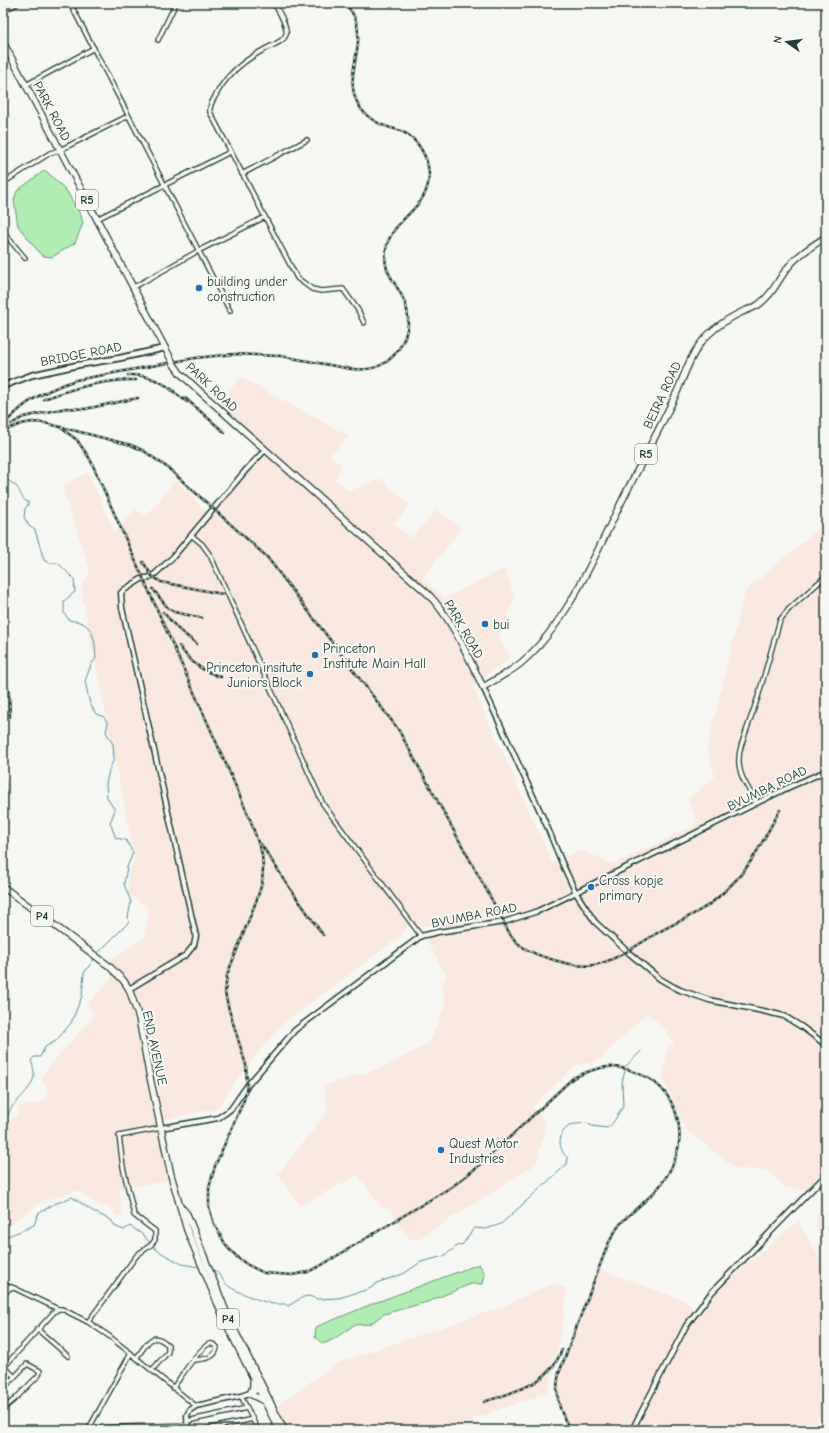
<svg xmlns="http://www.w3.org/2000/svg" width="829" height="1433" font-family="'Comic Neue',sans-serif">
<rect width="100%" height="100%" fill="#f6f6f2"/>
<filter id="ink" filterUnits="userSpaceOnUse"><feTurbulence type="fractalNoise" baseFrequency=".025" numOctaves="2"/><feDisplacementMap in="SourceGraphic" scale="8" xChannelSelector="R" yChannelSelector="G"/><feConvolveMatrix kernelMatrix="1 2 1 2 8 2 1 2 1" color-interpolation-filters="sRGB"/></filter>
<g filter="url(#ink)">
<g fill="#f9e8df">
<path d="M240 377 349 436 330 455 342 466 335 479 349 491 381 479 410 505 394 524 411 538 436 510 461 529 422 579 445 598 505 568 515 599 498 638 510 657 473 687 552 862 581 850 613 864 698 824 688 799 715 777 707 750 745 591 826 523V1249L816 1230 820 1190 786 1188 768 1171 736 1169 685 1129 663 1077 667 1051 674 1042 663 1027 647 1013 599 1060 575 1066 532 1107 545 1120 544 1127 545 1131 536 1164 417 1240 410 1239 399 1226 392 1210 380 1206 358 1175 300 1206 278 1174 328 1111 324 1086 387 1066 430 1042 445 1005 442 982 447 977 427 941 436 925H423L411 923 401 936 280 1026 237 1079 218 1108 161 1120 170 1180 119 1189 122 1213 118 1217 106 1205 101 1207 77 1190 49 1200 47 1198 3 1230V1127L17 1115 19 1106 40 1103 49 1094 41 1076 95 1014 87 1005 117 972 109 961 145 937 149 908 129 894 128 873 135 860 81 590 90 571 62 486 88 472 115 533 135 509 147 516 175 480 208 513 265 448 219 404Z"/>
<path d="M798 1221 826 1269V1399L813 1430H575L565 1421 556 1390 558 1377 598 1269 686 1301 696 1313 711 1294Z"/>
<path d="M554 1283 567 1289 562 1328 548 1392 473 1419 475 1425 471 1430H287L275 1407 337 1363 499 1308Z"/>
</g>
<g fill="#b0edb3" stroke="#689574">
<path d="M45 170 66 190 81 216 83 223 75 243 52 257 42 256 18 226 14 200 17 191Z"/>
<path d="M479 1264 485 1274 483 1284H471L427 1302 384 1314 370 1324 354 1325 334 1339 323 1344 315 1337 316 1327 372 1304Z"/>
</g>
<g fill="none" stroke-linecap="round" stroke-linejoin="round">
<g stroke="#579099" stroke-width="1">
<path d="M3 474C7 482 12 482 17 487 22 494 20 498 29 503L25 509 24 517 29 526 35 530 44 560 50 563H58L74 579 75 592 64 601V613L69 620C73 621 78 621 82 623 95 628 95 646 96 658L91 665 85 681 90 704 96 714 103 716 108 723 106 732 113 744 114 759 109 770 106 784 107 798 115 810 110 823 116 838 126 840 133 853 127 867 124 884 131 902 128 917 129 922 97 954"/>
<path d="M626 1066 641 1051"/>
<path d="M3 1123C8 1118 8 1112 12 1107 24 1092 41 1083 31 1061L34 1057H40L45 1047 56 1041 71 1023 82 996 84 973 94 959"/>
<path d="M3 1238C14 1233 23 1231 34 1225L38 1214 52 1205 72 1197 94 1212 111 1220 116 1227 124 1230 130 1226 142 1234 158 1251 182 1264 199 1267"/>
<path d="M212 1269C219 1271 221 1279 226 1284 233 1291 263 1302 273 1304 277 1304 281 1304 285 1304L288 1306 303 1297 309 1296 317 1299 339 1298 369 1289 379 1282 403 1274 421 1262 444 1256 457 1246 463 1244 474 1228 486 1229 501 1224 567 1164 568 1158C558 1150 557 1134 568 1127 572 1123 582 1124 587 1123L592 1126 607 1128C616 1122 616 1115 623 1107L622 1082 625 1071"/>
</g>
<defs>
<g id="minor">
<path d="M70 3 230 311"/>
<path d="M274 3C278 10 288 26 286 34 285 41 273 45 267 48 246 59 227 73 216 95 213 100 209 105 210 112L297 278 312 289 321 291 343 289 358 310 364 323"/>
<path d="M3 11 18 3"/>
<path d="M158 40 176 3"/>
<path d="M26 85 94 48"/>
<path d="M242 174 307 140"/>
<path d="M3 183 50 153 60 150 128 116"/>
<path d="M97 219 230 152"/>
<path d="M3 232 25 258"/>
<path d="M134 287 198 251 265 217"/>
<path d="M191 535 202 544 210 555 323 804 421 936"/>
<path d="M757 803C745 783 734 770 741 746L758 697 780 620 789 609 826 576"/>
<path d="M3 1285 14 1288 58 1309"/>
<path d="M3 1295 11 1287"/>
<path d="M88 1322 137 1255 151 1245 155 1240V1231L134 1215 133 1210 123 1167 119 1136 161 1128"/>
<path d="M37 1329 68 1356"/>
<path d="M137 1357C148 1343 151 1330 168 1345V1352L152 1370"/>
<path d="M4 1367 14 1376"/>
<path d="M3 1368 54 1312 58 1309H62L88 1322 109 1336 196 1406"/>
<path d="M173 1388C180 1378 200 1347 209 1344 212 1343 215 1345 217 1347 216 1359 203 1359 194 1360"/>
<path d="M3 1389 27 1364 40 1371 39 1375 15 1399 3 1409"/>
<path d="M241 1396 258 1430"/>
<path d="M187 1421 247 1408"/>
<path d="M90 1426 95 1428 187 1425"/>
<path d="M88 1430 131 1353"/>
<path d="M202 1430 253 1419"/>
</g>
<g id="tertiary">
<path d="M483 687 546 824 562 863 576 893 595 922 629 953 660 979 674 987 680 990 709 1000 763 1011 784 1016 802 1027 822 1042 826 1047"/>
<path d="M129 989 186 955 194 945 196 936 122 608 121 593 124 590 143 578H148L155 574 173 557 246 470 265 450"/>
<path d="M161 1128 218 1118 227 1112 231 1109 247 1086 295 1030 421 936 438 932 504 922 538 911 787 788 826 771"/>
<path d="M188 1430 187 1415 190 1410 196 1406 241 1396 261 1389"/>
<path d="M632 1430 686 1326 712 1292 826 1175"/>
</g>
<path id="secondary" d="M3 386 32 375 78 365 120 358 165 348"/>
<g id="trunk">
<path d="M3 42 171 359"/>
<path d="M173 363 180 373 206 397 428 594C453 620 467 655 483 687 497 679 510 672 521 663 567 624 594 557 620 505 638 468 659 431 676 394 683 379 687 364 696 350 707 332 723 321 742 312 747 310 753 308 758 305 773 294 776 283 786 270 796 256 812 246 826 237"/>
<path d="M3 887 109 966 123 980 129 989 139 1018 148 1068 171 1175 187 1230 225 1321 279 1430"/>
<path d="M181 1207 187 1214 229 1319 284 1430"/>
<path d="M253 1381V1387L250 1394 262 1400"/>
</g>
</defs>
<use href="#minor" stroke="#1f3d34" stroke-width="6"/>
<use href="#tertiary" stroke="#1f3d34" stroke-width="7"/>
<use href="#secondary" stroke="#1f3d34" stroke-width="8"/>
<use href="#trunk" stroke="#1f3d34" stroke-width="8"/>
<use href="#minor" stroke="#f6f6f2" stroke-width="3.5"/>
<use href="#tertiary" stroke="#f6f6f2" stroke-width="4"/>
<use href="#secondary" stroke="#f6f6f2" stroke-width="4.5"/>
<use href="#trunk" stroke="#f6f6f2" stroke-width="5.5"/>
<defs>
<g id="rail">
<path d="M128 375C146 374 160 380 174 391"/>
<path d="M170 389 187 402"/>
<path d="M184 397 225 433"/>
<path d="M44 399C73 388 105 379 136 380"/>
<path d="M11 424 24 417 66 408 85 409 138 398"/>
<path d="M3 425C10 418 18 410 26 404 41 393 58 386 76 380L195 358 234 354 281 356 351 369C361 370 371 370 381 365 401 355 413 328 406 306 399 282 379 274 387 245 395 216 430 208 429 174 428 157 418 139 403 132 399 130 395 129 391 128 377 124 365 117 358 104 343 77 365 49 356 21 354 14 350 9 345 3"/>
<path d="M61 428 77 440 90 459 226 764 250 819 262 854 263 869 262 883 257 899 227 975 225 993 229 1010 246 1065 247 1086 244 1100 215 1166 209 1188V1207L214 1224 227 1247 238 1258 248 1265 264 1273 292 1275 308 1272 320 1266 453 1186 480 1165 573 1078C603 1064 618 1062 648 1078 662 1086 671 1099 676 1113 685 1140 676 1165 659 1187 648 1200 633 1210 621 1223 616 1229 612 1237 608 1244L559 1373C554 1394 559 1413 571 1430"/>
<path d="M3 431 21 424 32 422 45 423 115 441 131 445 144 451 168 468 267 557 398 729 504 922C507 931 514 941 521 946 535 956 577 969 594 965 618 960 638 944 659 932 673 924 688 918 702 909 712 904 722 894 730 886 752 866 765 836 780 810"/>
<path d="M143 562 152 576 161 582 222 594"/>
<path d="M153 589 167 607 174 612 202 618"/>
<path d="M163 612 179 630 197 644"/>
<path d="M179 646C192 664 201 670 221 677"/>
<path d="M3 669 9 694 10 717"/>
<path d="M3 774C6 788 7 801 3 815"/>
<path d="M261 844 289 887 323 935"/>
<path d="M484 1402C517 1390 548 1386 562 1350"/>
</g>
</defs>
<use href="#rail" stroke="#1f3d34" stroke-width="2.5"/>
<use href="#rail" stroke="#f6f6f2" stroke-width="1" stroke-dasharray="3" stroke-linecap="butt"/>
<defs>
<path id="trunk-bridge" d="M171 359 173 363"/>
</defs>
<use href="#trunk-bridge" stroke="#1f3d34" stroke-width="8" stroke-linecap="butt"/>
<use href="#trunk-bridge" stroke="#f6f6f2" stroke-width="5.5"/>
</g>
</g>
<g fill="#1f6fb2" stroke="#f6f6f2" stroke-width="1.5">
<circle cx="199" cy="288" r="4"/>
<circle cx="485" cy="624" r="4"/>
<circle cx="315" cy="655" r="4"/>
<circle cx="310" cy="674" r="4"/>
<circle cx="591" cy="887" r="4"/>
<circle cx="441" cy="1150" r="4"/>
</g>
<g text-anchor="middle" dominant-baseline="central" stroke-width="4" stroke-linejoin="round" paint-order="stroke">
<g fill="#f6f6f2" stroke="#60746d" stroke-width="1">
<rect x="76" y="190" width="22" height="20" rx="3"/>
<rect x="635" y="444" width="22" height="20" rx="3"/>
<rect x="31" y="906" width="22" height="20" rx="3"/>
<rect x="217" y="1309" width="22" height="20" rx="3"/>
</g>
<g font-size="12" font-weight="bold" fill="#1f3d34">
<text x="87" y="200">R5</text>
<text x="646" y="454">R5</text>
<text x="42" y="916">P4</text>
<text x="228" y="1319">P4</text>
</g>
<g font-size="13" fill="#1f3d34" stroke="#f6f6f2">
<text transform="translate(52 111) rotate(62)">PARK ROAD</text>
<text transform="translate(81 354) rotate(-11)">BRIDGE ROAD</text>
<text transform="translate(212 387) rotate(43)">PARK ROAD</text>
<text transform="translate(662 395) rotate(-65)">BEIRA ROAD</text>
<text transform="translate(464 629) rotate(60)">PARK ROAD</text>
<text transform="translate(767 788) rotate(-26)">BVUMBA ROAD</text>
<text transform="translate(474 915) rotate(-11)">BVUMBA ROAD</text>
<text transform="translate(155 1048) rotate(78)">END AVENUE</text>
</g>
<g font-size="13" fill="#1f3d34" stroke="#f6f6f2" text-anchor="start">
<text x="207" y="281">building under<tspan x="207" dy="15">construction</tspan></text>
<text x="493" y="624">bui</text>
<text x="323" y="648">Princeton<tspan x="323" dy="15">Institute Main Hall</tspan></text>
<text x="302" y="667" text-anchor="end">Princeton insitute<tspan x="302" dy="15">Juniors Block</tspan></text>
<text x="599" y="880">Cross kopje<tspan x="599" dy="15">primary</tspan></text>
<text x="449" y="1143">Quest Motor<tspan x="449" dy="15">Industries</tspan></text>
</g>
</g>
<rect width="829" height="1433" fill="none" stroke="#f6f6f2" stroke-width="16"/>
<rect x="8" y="8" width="813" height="1417" fill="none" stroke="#1f3d34" stroke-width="1.5" filter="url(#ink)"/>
<g transform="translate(787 42) rotate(284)" stroke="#f6f6f2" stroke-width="3" paint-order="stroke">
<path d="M0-3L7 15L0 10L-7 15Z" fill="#1f3d34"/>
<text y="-6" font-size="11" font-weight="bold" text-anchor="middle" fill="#1f3d34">N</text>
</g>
</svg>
